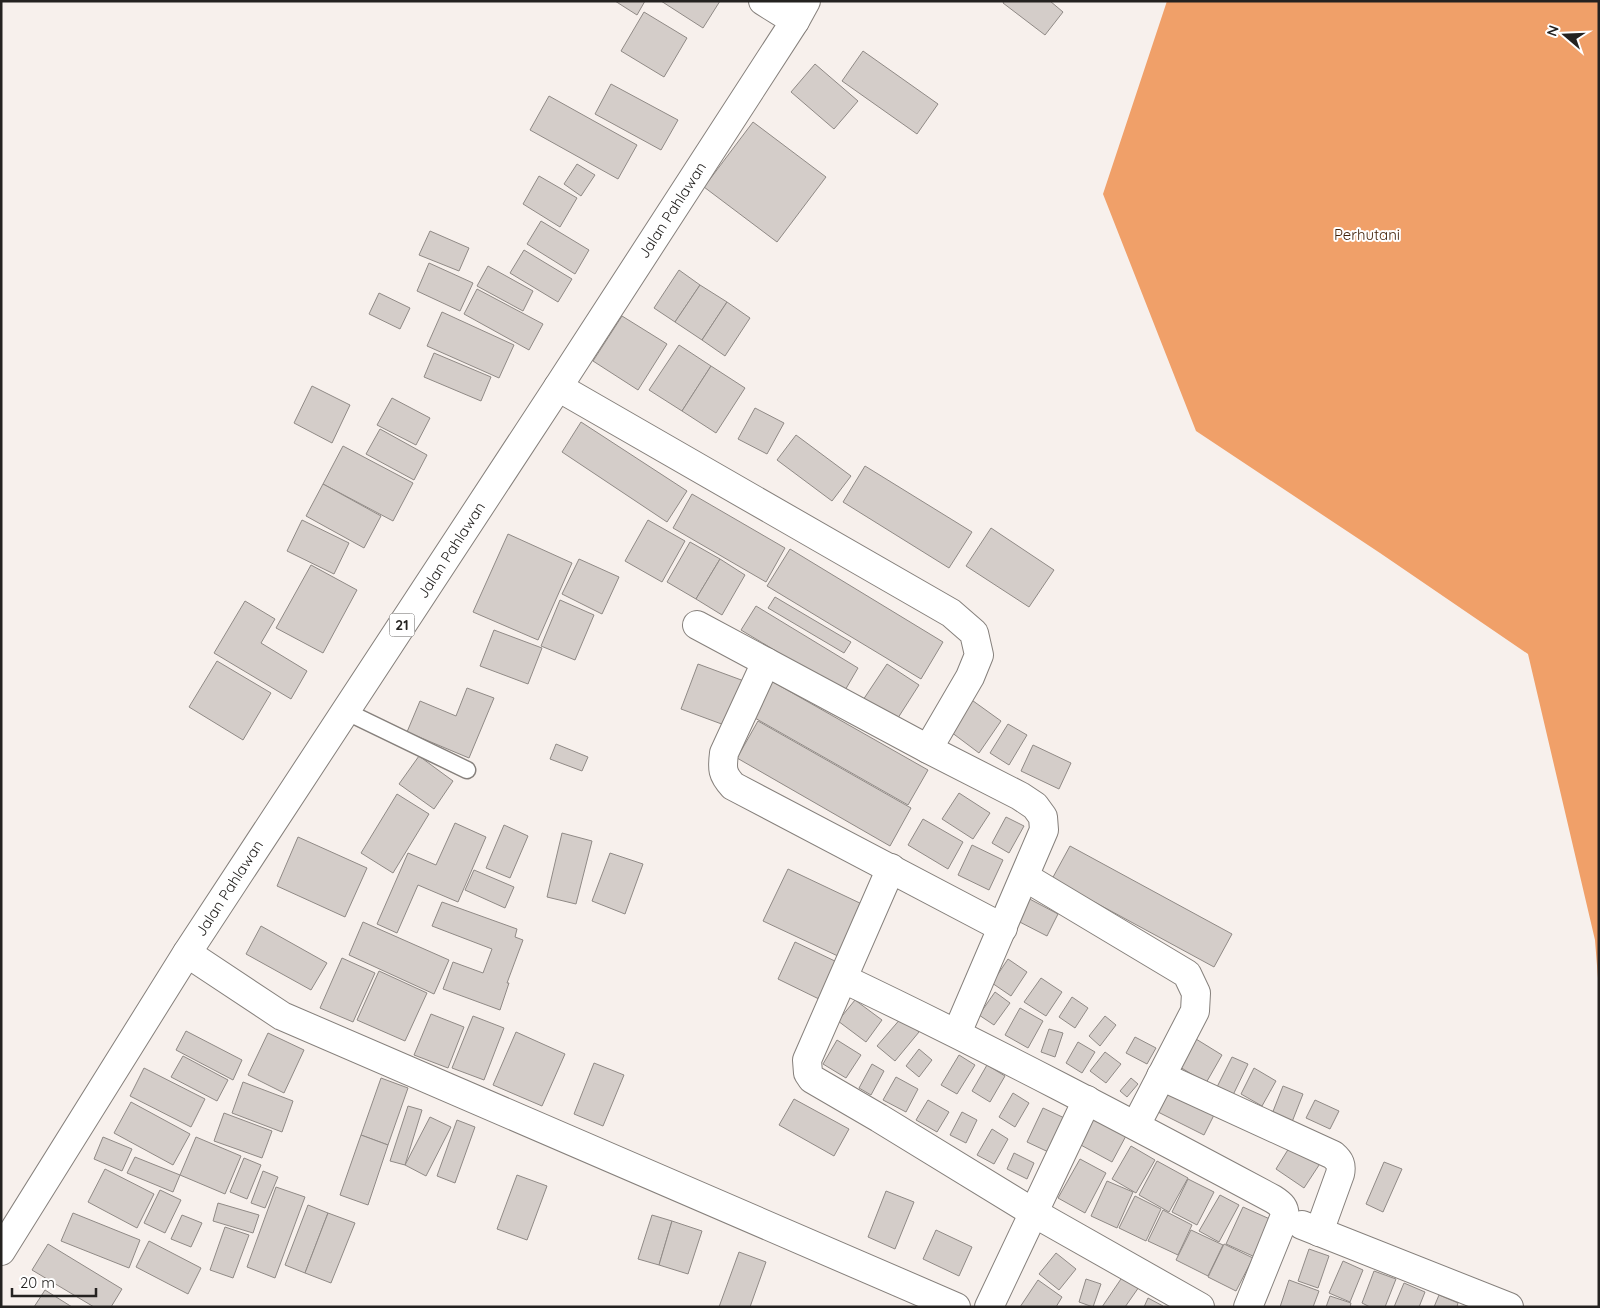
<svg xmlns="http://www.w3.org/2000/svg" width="1600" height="1308" font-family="Quicksand,sans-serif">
<rect width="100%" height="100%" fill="#f7f0ec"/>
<path fill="#f0a069" d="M1167 1H1599V991L1595 940 1528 654 1380 553 1196 431 1103 194Z"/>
<g fill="#d4cdc9" stroke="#908a86">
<path d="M615 1H645L637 15Z"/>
<path d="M661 1H720L703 28Z"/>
<path d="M1004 1H1050L1063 12 1045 35 1003 3Z"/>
<path d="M644 12 687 38 664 77 621 51Z"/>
<path d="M863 51 938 104 917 134 842 81Z"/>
<path d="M815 64 858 101 834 129 791 92Z"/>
<path d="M611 84 678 120 661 150 595 114Z"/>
<path d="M549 96 637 145 618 179 530 130Z"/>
<path d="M753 122 826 177 777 242 704 187Z"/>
<path d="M577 164 595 175 581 196 564 184Z"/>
<path d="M539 176 577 198 560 227 523 204Z"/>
<path d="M541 221 589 250 575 274 527 244Z"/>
<path d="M430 231 469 248 459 271 419 255Z"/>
<path d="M524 250 572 279 558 302 510 273Z"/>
<path d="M429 263 473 283 460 311 417 291Z"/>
<path d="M488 266 533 291 523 311 477 286Z"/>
<path d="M679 270 700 285 675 322 654 308Z"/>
<path d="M700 285 727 302 702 340 675 322Z"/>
<path d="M477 289 543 324 529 350 464 314Z"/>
<path d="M379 293 410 308 400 329 369 314Z"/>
<path d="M727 302 750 318 725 356 702 340Z"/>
<path d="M442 312 514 345 499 378 427 346Z"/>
<path d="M622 316 667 344 638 390 593 361Z"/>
<path d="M679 345 711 366 682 411 649 390Z"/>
<path d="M434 353 491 377 481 401 424 377Z"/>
<path d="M711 366 745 388 716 433 682 411Z"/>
<path d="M312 386 350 405 332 443 294 423Z"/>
<path d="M392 398 430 418 416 445 377 425Z"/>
<path d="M755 408 784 423 767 454 738 439Z"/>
<path d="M581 422 687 491 667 522 562 452Z"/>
<path d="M380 429 427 455 414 480 366 454Z"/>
<path d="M796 435 851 476 832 501 777 460Z"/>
<path d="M343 446 413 483 393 521 323 484Z"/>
<path d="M865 466 972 532 949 568 843 502Z"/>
<path d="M323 484 381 516 364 548 306 516Z"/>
<path d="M692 494 785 548 766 582 673 528Z"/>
<path d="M302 520 349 543 334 574 287 551Z"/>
<path d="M648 520 685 541 662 582 625 561Z"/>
<path d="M991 528 1054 570 1029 607 966 566Z"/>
<path d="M508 534 572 563 538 640 473 612Z"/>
<path d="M690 542 720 559 696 599 667 582Z"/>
<path d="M790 549 943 642 921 679 767 586Z"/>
<path d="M579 559 619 577 602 614 562 594Z"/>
<path d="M720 559 745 575 722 615 696 599Z"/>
<path d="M311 565 357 590 323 653 276 628Z"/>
<path d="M775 597 851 642 844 653 768 608Z"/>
<path d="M560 600 594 615 575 660 541 646Z"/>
<path d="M245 601 275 619 261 643 307 671 291 699 214 653Z"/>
<path d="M756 606 858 668 844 692 741 630Z"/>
<path d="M494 630 542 648 528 684 480 666Z"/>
<path d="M217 661 271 693 243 740 189 707Z"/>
<path d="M698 664 744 681 727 726 681 709Z"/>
<path d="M887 664 919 685 896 721 863 700Z"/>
<path d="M766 678 928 770 908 805 746 713Z"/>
<path d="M467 688 494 698 469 758 407 732 420 701 456 716Z"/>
<path d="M969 698 1001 721 979 753 947 729Z"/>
<path d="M758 721 911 808 890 846 737 758Z"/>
<path d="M1008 724 1027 735 1009 765 990 753Z"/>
<path d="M556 744 588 757 582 771 550 759Z"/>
<path d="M1033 745 1071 763 1059 789 1021 771Z"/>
<path d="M419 756 453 781 434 809 399 784Z"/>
<path d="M959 793 990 813 973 839 942 819Z"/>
<path d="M397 794 429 814 393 873 361 853Z"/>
<path d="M1006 817 1024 826 1009 853 992 843Z"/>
<path d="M923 819 963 842 948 869 908 845Z"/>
<path d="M455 823 486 837 458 902 418 885 397 933 377 924 408 853 436 865Z"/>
<path d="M504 825 528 836 510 878 486 868Z"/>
<path d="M562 833 592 841 576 904 547 897Z"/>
<path d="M298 837 367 868 345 917 277 886Z"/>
<path d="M972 845 1003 860 989 890 958 875Z"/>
<path d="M1070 846 1232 934 1214 967 1052 879Z"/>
<path d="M610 853 643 864 625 914 592 901Z"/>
<path d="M788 869 864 905 840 957 763 921Z"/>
<path d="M474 870 514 887 505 908 465 890Z"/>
<path d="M1022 895 1058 914 1047 936 1010 917Z"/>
<path d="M442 902 517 929 515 937 523 940 507 983H509L500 1010 443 989 453 962 483 973 492 949 432 926Z"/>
<path d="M363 922 449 960 434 994 349 955Z"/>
<path d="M261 926 327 963 311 990 246 954Z"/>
<path d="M795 942 839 963 821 1000 778 979Z"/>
<path d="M342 958 375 973 353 1022 320 1008Z"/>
<path d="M1008 959 1027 972 1011 996 992 983Z"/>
<path d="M379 971 427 993 405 1041 357 1020Z"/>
<path d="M1041 978 1062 992 1046 1016 1024 1002Z"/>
<path d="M995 992 1010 1003 994 1025 979 1015Z"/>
<path d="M1072 997 1088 1008 1075 1028 1059 1017Z"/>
<path d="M855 1000 882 1020 866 1042 838 1021Z"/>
<path d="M1020 1008 1043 1021 1028 1048 1005 1035Z"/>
<path d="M431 1014 464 1027 448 1068 414 1055Z"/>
<path d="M473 1016 504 1028 484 1080 452 1068Z"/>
<path d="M1105 1016 1116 1025 1100 1046 1089 1036Z"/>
<path d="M902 1017 919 1032 895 1061 877 1046Z"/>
<path d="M1049 1029 1063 1033 1055 1057 1041 1052Z"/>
<path d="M186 1031 242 1060 233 1080 176 1050Z"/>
<path d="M516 1032 565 1054 542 1106 493 1085Z"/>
<path d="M268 1033 304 1050 284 1093 248 1075Z"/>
<path d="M1135 1037 1156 1048 1147 1064 1126 1053Z"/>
<path d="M1196 1039 1222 1055 1206 1083 1180 1067Z"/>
<path d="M837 1040 861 1055 846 1078 823 1064Z"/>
<path d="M1078 1042 1095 1052 1082 1073 1066 1063Z"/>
<path d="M919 1049 932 1060 919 1077 906 1066Z"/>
<path d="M1105 1052 1121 1064 1106 1083 1090 1071Z"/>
<path d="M959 1055 975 1065 957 1094 941 1085Z"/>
<path d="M183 1056 228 1080 217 1101 171 1077Z"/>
<path d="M1232 1057 1248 1064 1233 1095 1217 1087Z"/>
<path d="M594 1063 624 1075 603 1126 574 1114Z"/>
<path d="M872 1064 884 1071 871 1095 859 1088Z"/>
<path d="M987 1065 1005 1076 990 1102 972 1091Z"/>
<path d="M144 1068 205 1099 191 1127 130 1096Z"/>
<path d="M1254 1068 1276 1081 1262 1106 1241 1094Z"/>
<path d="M896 1077 918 1089 906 1112 883 1100Z"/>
<path d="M381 1078 408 1088 388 1145 361 1135Z"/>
<path d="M1131 1078 1138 1084 1127 1097 1120 1091Z"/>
<path d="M243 1082 293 1101 282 1132 232 1113Z"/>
<path d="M1283 1086 1303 1094 1292 1122 1272 1114Z"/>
<path d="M1164 1089 1214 1115 1204 1135 1154 1110Z"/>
<path d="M1013 1093 1029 1103 1015 1127 999 1117Z"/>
<path d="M794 1099 849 1129 834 1156 779 1125Z"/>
<path d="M928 1100 949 1112 937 1132 916 1120Z"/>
<path d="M1315 1100 1339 1111 1330 1129 1306 1118Z"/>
<path d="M131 1102 190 1134 173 1165 114 1133Z"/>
<path d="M408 1106 422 1110 405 1165 390 1161Z"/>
<path d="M1043 1108 1073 1122 1057 1156 1027 1142Z"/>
<path d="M962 1112 977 1120 966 1143 950 1135Z"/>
<path d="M224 1113 272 1131 262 1158 214 1141Z"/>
<path d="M1095 1116 1127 1134 1112 1162 1079 1144Z"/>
<path d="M430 1117 451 1127 426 1176 405 1165Z"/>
<path d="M457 1120 475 1127 455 1183 437 1176Z"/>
<path d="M992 1129 1008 1139 994 1164 977 1155Z"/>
<path d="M361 1135 388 1145 368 1205 340 1195Z"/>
<path d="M103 1137 132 1149 122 1171 94 1159Z"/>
<path d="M196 1137 241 1156 225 1194 180 1175Z"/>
<path d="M1294 1140 1323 1159 1304 1188 1276 1169Z"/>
<path d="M1131 1146 1155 1160 1136 1193 1112 1179Z"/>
<path d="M1014 1153 1034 1163 1027 1179 1007 1169Z"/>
<path d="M135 1157 180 1175 173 1192 127 1173Z"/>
<path d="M244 1158 261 1165 247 1199 230 1192Z"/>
<path d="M1080 1159 1106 1173 1085 1213 1058 1198Z"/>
<path d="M1157 1161 1188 1178 1169 1212 1139 1195Z"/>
<path d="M1384 1162 1402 1169 1383 1212 1366 1204Z"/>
<path d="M105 1169 154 1194 137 1228 88 1202Z"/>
<path d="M263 1171 278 1177 265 1208 251 1203Z"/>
<path d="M517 1175 547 1186 527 1240 497 1229Z"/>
<path d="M1188 1179 1214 1192 1197 1225 1172 1212Z"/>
<path d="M1107 1181 1133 1192 1117 1228 1091 1216Z"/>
<path d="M276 1187 305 1197 275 1278 247 1267Z"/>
<path d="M160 1190 181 1200 165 1233 144 1223Z"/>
<path d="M886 1191 914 1202 895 1249 868 1237Z"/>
<path d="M1220 1195 1239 1205 1219 1242 1199 1231Z"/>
<path d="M1135 1196 1161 1209 1146 1241 1119 1228Z"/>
<path d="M218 1203 259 1215 253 1233 213 1221Z"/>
<path d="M308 1205 328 1213 305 1273 285 1265Z"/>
<path d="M1243 1207 1272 1220 1255 1257 1226 1244Z"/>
<path d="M1163 1210 1192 1225 1178 1255 1148 1241Z"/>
<path d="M73 1213 140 1240 129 1268 61 1241Z"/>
<path d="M328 1213 355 1223 331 1283 305 1273Z"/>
<path d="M182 1215 202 1223 191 1247 171 1239Z"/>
<path d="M652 1215 672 1221 659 1265 638 1259Z"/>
<path d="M672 1221 702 1231 688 1274 659 1265Z"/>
<path d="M225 1227 249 1235 233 1278 210 1270Z"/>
<path d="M936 1230 972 1247 959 1276 923 1259Z"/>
<path d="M1191 1230 1223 1245 1208 1276 1176 1260Z"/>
<path d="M149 1241 201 1268 188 1294 136 1267Z"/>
<path d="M48 1244 122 1289 111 1307H94L32 1270Z"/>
<path d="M1224 1244 1253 1258 1236 1291 1208 1277Z"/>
<path d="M1309 1249 1329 1256 1318 1288 1298 1281Z"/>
<path d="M739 1252 766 1262 750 1307H719Z"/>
<path d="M1056 1253 1076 1269 1059 1290 1039 1274Z"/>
<path d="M1343 1261 1363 1270 1350 1302 1329 1293Z"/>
<path d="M1374 1271 1396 1279 1385 1307H1370L1362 1303Z"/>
<path d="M1123 1276 1139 1287 1125 1307H1102Z"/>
<path d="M1086 1279 1101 1284 1093 1307 1079 1302Z"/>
<path d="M1038 1280 1062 1297 1056 1307H1020Z"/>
<path d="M1289 1280 1319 1291 1313 1307H1280Z"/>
<path d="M1404 1283 1425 1292 1419 1307H1394Z"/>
<path d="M45 1290 72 1307H34Z"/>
<path d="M1439 1295 1458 1303 1457 1307H1434Z"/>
<path d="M1330 1296 1351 1303 1350 1307H1326Z"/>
<path d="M1148 1298 1163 1306 1162 1307H1144Z"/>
</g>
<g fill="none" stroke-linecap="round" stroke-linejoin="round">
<defs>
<path id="lane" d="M345 711 467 770"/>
<g id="street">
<path d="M763 1 795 21"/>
<path d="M558 387 951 613 974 633 979 655 970 677 928 749"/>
<path d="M697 625 928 749 1020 796 1035 806 1043 817 1044 830 957 1033"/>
<path d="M766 662 724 753C722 769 722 774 733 786L1003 928"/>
<path d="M891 868 807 1060 808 1073 812 1079 879 1118 1034 1213 1200 1307"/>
<path d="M1025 877 1187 974 1196 993 1195 1011 1136 1125"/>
<path d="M187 953 282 1016 956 1307"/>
<path d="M844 979C989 1048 1131 1123 1273 1199 1281 1204 1286 1208 1284 1218L1248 1307"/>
<path d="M1161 1076 1333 1155C1340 1161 1342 1165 1340 1174L1319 1232"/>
<path d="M1302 1225 1509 1307"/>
<path d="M989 1307 1087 1100"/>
</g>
<path id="highway" d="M1 1251 187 953 558 387 795 21 806 1"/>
</defs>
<use href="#lane" stroke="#86807c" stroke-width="19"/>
<use href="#street" stroke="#86807c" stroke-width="30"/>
<use href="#highway" stroke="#86807c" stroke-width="30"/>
<use href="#lane" stroke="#fff" stroke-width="16"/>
<use href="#street" stroke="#fff" stroke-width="28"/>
<use href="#highway" stroke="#fff" stroke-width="28"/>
</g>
<g text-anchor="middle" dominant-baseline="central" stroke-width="4" stroke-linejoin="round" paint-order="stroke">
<rect fill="#fff" stroke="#666463" stroke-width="1" x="389.5" y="613.5" width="25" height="23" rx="4"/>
<g font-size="14" font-weight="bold" fill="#242220">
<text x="402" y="625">21</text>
</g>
<g font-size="15" fill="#242220" stroke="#fff">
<text transform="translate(672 210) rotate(-57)">Jalan Pahlawan</text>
<text transform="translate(451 550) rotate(-57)">Jalan Pahlawan</text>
<text transform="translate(229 888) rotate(-57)">Jalan Pahlawan</text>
</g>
<g font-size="15" fill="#42220a" stroke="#fff">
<text x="1367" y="234">Perhutani</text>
</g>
</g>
<rect width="1600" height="1308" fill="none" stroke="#242220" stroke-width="5"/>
<g transform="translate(1565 35) rotate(289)" stroke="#ffffff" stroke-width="4" paint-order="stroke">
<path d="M0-4L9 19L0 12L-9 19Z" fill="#242220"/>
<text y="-8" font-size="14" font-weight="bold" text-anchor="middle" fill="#242220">N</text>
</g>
<path d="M12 1288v8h84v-8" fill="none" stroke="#242220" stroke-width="2.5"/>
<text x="20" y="1288" font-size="15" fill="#242220" stroke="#ffffff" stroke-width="4" paint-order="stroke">20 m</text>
</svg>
